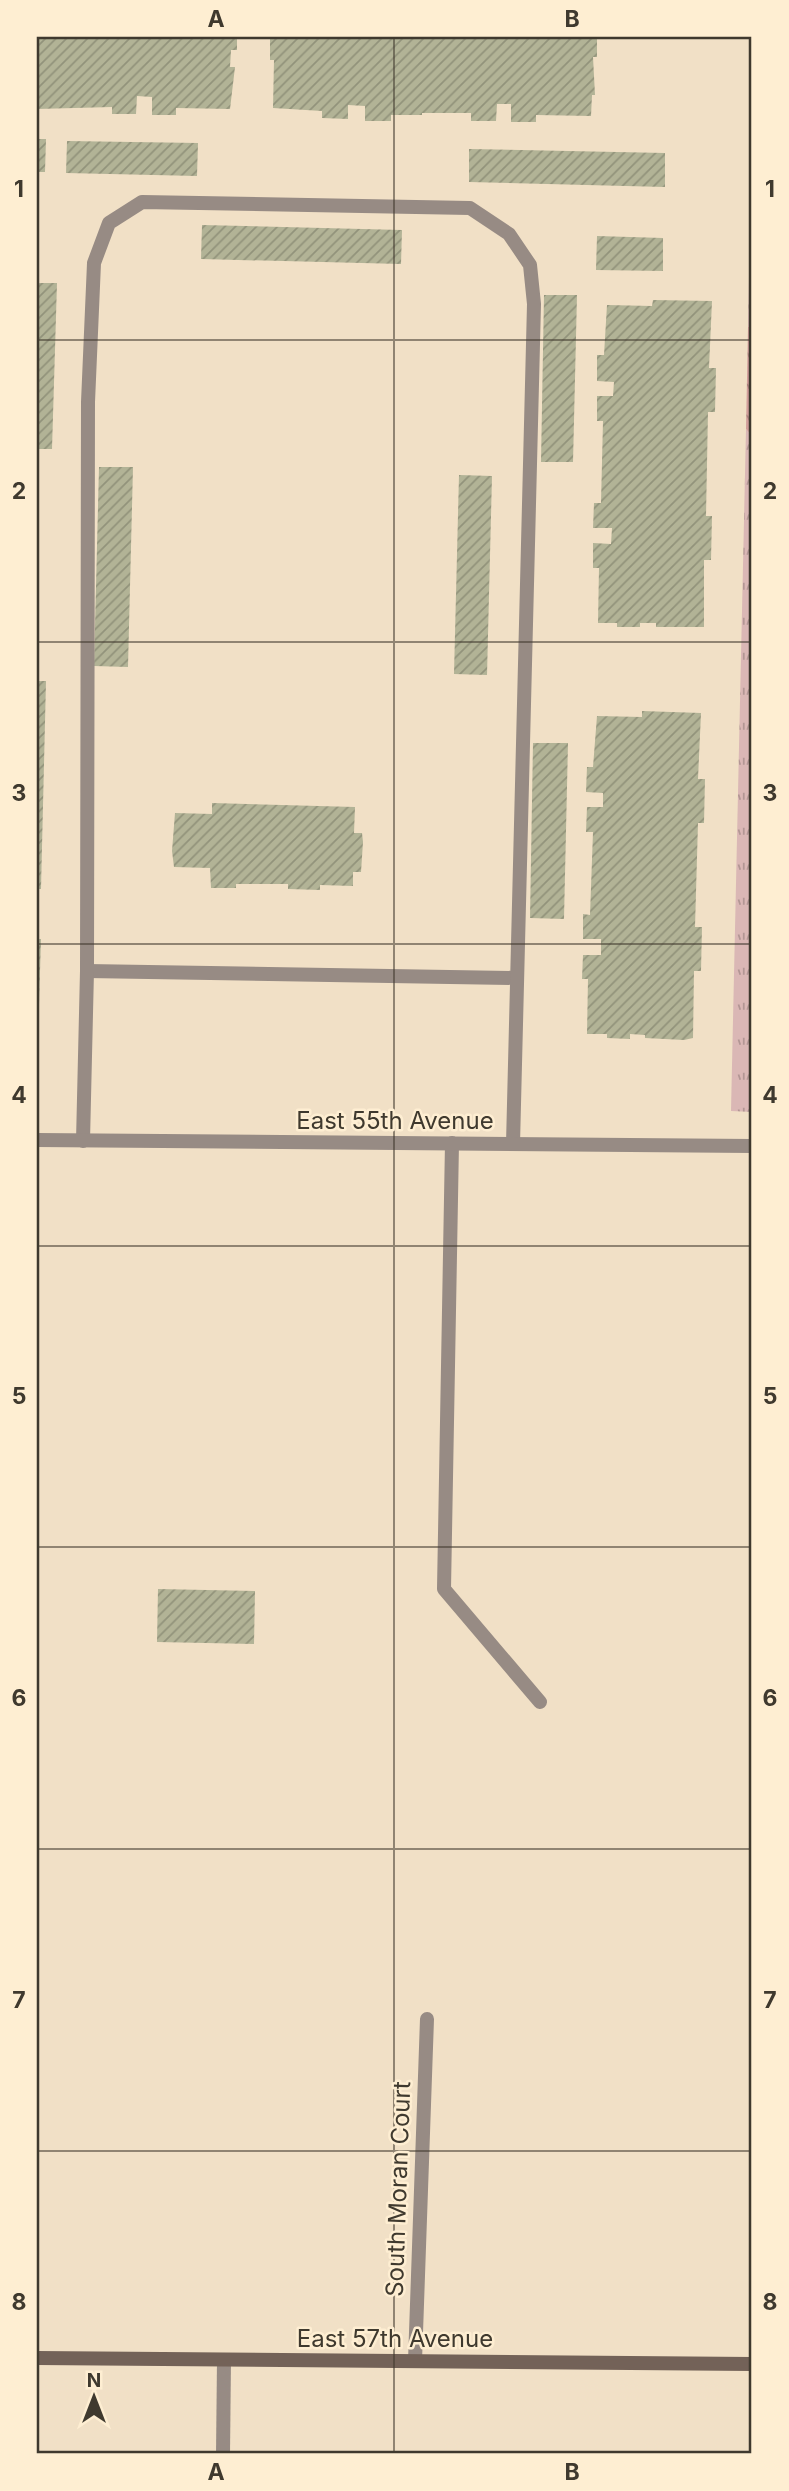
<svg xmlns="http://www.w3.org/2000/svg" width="789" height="2491" font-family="Inter,sans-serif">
<defs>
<pattern id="grass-tufts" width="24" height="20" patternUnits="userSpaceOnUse" patternTransform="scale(1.75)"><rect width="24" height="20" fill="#dab7b5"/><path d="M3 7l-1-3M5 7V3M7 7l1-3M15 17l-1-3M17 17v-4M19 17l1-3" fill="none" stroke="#b29694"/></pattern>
<pattern id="forest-crowns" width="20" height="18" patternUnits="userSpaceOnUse" patternTransform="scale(1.75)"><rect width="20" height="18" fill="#d19d9a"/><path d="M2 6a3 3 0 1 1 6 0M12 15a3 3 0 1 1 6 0" fill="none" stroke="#ab817e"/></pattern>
<pattern id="building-hatch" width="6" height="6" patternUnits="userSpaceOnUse" patternTransform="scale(1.75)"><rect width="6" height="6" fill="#b2b396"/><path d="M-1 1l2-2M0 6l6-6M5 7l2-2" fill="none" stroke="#92937b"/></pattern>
</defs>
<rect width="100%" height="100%" fill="#f1e0c6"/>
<g fill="url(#grass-tufts)">
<path d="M751 174 752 326 748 327Z"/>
<path d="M746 429 752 436V1112L731 1111Z"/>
</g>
<path fill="url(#forest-crowns)" d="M752 326V436L746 429 748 327Z"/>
<g fill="url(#building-hatch)">
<path d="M37 37H237V50H231L230 67H235L230 109 176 108V115H152V97L137 96 136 114H112V107L37 109Z"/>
<path d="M270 37H597V57H593L595 95H592L591 116 536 115V122H511V104H497L496 121H471V113H422V115H391V121H365V106L348 105V119L322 118V111L273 108 274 60H270Z"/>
<path d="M37 139H46L45 172H37Z"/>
<path d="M67 141 198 143 197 176 66 173Z"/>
<path d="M469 149 665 153V187L469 182Z"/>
<path d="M202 225 402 230 401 264 201 259Z"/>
<path d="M597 236 663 238V271L596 270Z"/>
<path d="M37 283H57L52 449H37Z"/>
<path d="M544 295H577L573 462H541Z"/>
<path d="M653 300 712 301 709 368H716L715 412H708L706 516H712L711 560H704V627H656V623H640V627H617V623H598L599 568H593V543L611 544 612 528H593L594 503H601L603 421H597V396H613L614 382 597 381V355H604L607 305 652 306Z"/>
<path d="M99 467H133L128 667 94 666Z"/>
<path d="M459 475 492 476 487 675 454 674Z"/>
<path d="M37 681H46L41 889H37Z"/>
<path d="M642 711 701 713 698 779H705L704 823H698L695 927H702L701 971H694L693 1038 684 1040 645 1038V1035L630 1034V1039L607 1038V1034H587L588 979H582L583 955H601V939H583V914L590 915 593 832H586L587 807H603V793L586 792 587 767H593L597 716 642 717Z"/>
<path d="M533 743H568L564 919 530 918Z"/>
<path d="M212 803 355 807 354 833H362L363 842 361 872H353V886L320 885V890L288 889V884H236V888H211L210 868 174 867 172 851 175 813 212 814Z"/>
<path d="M37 939H41L39 1005H37Z"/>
<path d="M158 1589 255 1591 254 1644 157 1642Z"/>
</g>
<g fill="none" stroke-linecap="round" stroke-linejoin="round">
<g stroke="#978b84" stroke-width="14">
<path d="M87 971 517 978"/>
<path d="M83 1141 87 971 88 402 94 263 109 223 142 202 470 208 509 234 530 265 534 304 513 1144"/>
<path d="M452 1143 444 1589 540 1702"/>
</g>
<g stroke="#978b84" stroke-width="14">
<path d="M37 1140 752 1146"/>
<path d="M415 2361 427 2019"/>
<path d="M223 2454 224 2360"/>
</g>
<path stroke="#736258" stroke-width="14" d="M37 2358 752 2364"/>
</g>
<path fill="none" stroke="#3f392e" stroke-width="2" stroke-opacity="0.55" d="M394 37V2454M37 340H752M37 642H752M37 944H752M37 1246H752M37 1547H752M37 1849H752M37 2151H752"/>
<g text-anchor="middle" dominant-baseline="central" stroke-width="5" stroke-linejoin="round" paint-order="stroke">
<g font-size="24" fill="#3f392e" stroke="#feeed2">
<text x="395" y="1120">East 55th Avenue</text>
<text transform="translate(398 2189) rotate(-88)">South Moran Court</text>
<text x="395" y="2338">East 57th Avenue</text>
</g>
</g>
<rect width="789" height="2491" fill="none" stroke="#feeed2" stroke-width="77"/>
<g transform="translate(94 2397)" stroke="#feeed2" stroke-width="5" paint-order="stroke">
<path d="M0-5L12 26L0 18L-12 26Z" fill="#3f392e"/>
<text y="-10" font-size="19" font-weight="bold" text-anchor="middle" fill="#3f392e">N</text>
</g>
<rect x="38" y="38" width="712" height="2414" fill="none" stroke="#3f392e" stroke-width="2.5"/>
<g font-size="23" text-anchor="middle" font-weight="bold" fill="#3f392e">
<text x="216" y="27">A</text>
<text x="572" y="27">B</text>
<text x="19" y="197">1</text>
<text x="770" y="197">1</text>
<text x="19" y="499">2</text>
<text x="770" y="499">2</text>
<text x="19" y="801">3</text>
<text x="770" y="801">3</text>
<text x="19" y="1103">4</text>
<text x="770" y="1103">4</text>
<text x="19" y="1404">5</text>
<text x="770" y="1404">5</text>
<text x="19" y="1706">6</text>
<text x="770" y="1706">6</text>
<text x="19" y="2008">7</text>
<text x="770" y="2008">7</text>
<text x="19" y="2310">8</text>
<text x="770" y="2310">8</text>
<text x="216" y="2480">A</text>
<text x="572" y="2480">B</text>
</g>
</svg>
